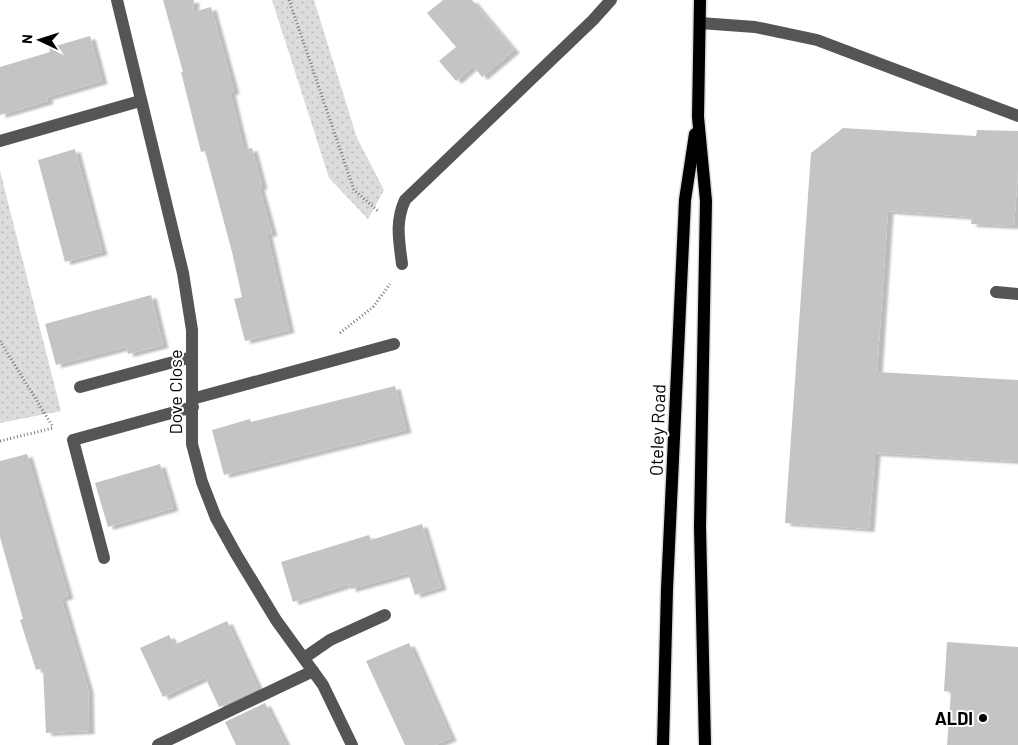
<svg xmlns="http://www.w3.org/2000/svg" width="1018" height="745" font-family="Barlow,sans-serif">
<defs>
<pattern id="green-dots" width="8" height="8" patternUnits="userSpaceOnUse" patternTransform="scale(1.25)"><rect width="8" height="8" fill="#dcdcdc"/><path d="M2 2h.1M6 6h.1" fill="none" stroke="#bbb" stroke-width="1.8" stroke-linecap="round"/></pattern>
<filter id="shadow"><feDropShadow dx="5.5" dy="3" stdDeviation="1" flood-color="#0004"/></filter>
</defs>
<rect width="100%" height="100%" fill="#fff"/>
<g fill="url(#green-dots)">
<path d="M272 0H314L357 138 384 190 368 219 329 178Z"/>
<path d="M0 171 61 411 0 423Z"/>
</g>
<g fill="#c4c4c4" filter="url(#shadow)">
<path d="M163 0H194L193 12 211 7 234 91 230 92 244 150 252 148 262 186 259 187 272 233 267 234 289 330 245 341 234 299 242 297 232 252 205 151 201 152 181 72H183Z"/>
<path d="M443 0H472L514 50 482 77 473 66 456 81 439 61 456 47 427 13Z"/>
<path d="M90 36 102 81 47 97 48 101 0 115V67L50 52 49 48Z"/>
<path d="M843 128 976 136 977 130 1018 131V171L1014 226 971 224 972 217 888 211 877 372 1018 380V461L875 453 869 529 785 523 811 153Z"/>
<path d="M75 149 102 252 65 262 38 160Z"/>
<path d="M151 295 163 345 128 354 126 347 56 365 45 324Z"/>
<path d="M395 386 406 430 224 475 212 430 250 419 251 422Z"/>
<path d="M27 454 68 596 61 598 88 689 89 731 46 733 43 668 36 670 20 620 23 619 0 537V461Z"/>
<path d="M160 464 173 508 108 527 95 483Z"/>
<path d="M422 524 441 587 415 595 408 573 351 589 349 584 293 602 281 562 369 535 371 540Z"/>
<path d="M227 621 258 688 219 707 205 677 163 697 140 648 169 635 174 645Z"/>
<path d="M947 642 1018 647V745H947L951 692 944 691Z"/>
<path d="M409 643 451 738 435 745H405L366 661Z"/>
<path d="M265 703 286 745H236L225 722Z"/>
</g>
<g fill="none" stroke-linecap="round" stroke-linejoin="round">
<defs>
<g id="major">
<path d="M700 0 698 117 706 201 700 527 705 745"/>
<path d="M663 745 667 589 685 200 695 134"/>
</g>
</defs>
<use href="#major" stroke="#dbdbdb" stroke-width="15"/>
<g stroke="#777" stroke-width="3" stroke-dasharray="1 2.5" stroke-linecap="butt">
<path d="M289 0 354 190 378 211"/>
<path d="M340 333 373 307 390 284"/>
<path d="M0 341 53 427"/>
<path d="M0 441 53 428"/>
</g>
<g stroke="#555" stroke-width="12">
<path d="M117 0 183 273 192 330V444L202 482 216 518 236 554 276 620 323 685 352 745"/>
<path d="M700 23 755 27 817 40 1018 116"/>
<path d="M0 141 140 101"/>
<path d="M402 264C399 240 395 222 405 200L593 20 611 0"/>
<path d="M996 292 1018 294"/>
<path d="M80 387 192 357"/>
<path d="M192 399 394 344"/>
<path d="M104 558 73 440 193 407"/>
<path d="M304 658 330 640 385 615"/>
<path d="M158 745 313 671"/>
</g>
<use href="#major" stroke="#000" stroke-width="12"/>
</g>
<circle fill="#000" stroke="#fff" stroke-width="2" cx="983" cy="718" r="5"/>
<g text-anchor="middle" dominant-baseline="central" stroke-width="4" stroke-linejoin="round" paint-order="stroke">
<g font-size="18" fill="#000" stroke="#fff">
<text transform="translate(175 392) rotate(-90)">Dove Close</text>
<text transform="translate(657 430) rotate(-88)">Oteley Road</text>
</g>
<g font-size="18" font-weight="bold" fill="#000" stroke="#fff" text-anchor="end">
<text x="973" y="718">ALDI</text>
</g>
</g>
<g transform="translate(40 40) rotate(274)" stroke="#ffffff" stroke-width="4" paint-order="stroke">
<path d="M0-4L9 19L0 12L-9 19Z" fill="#000000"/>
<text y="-8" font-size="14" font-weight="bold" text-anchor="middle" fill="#000000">N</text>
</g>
</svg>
